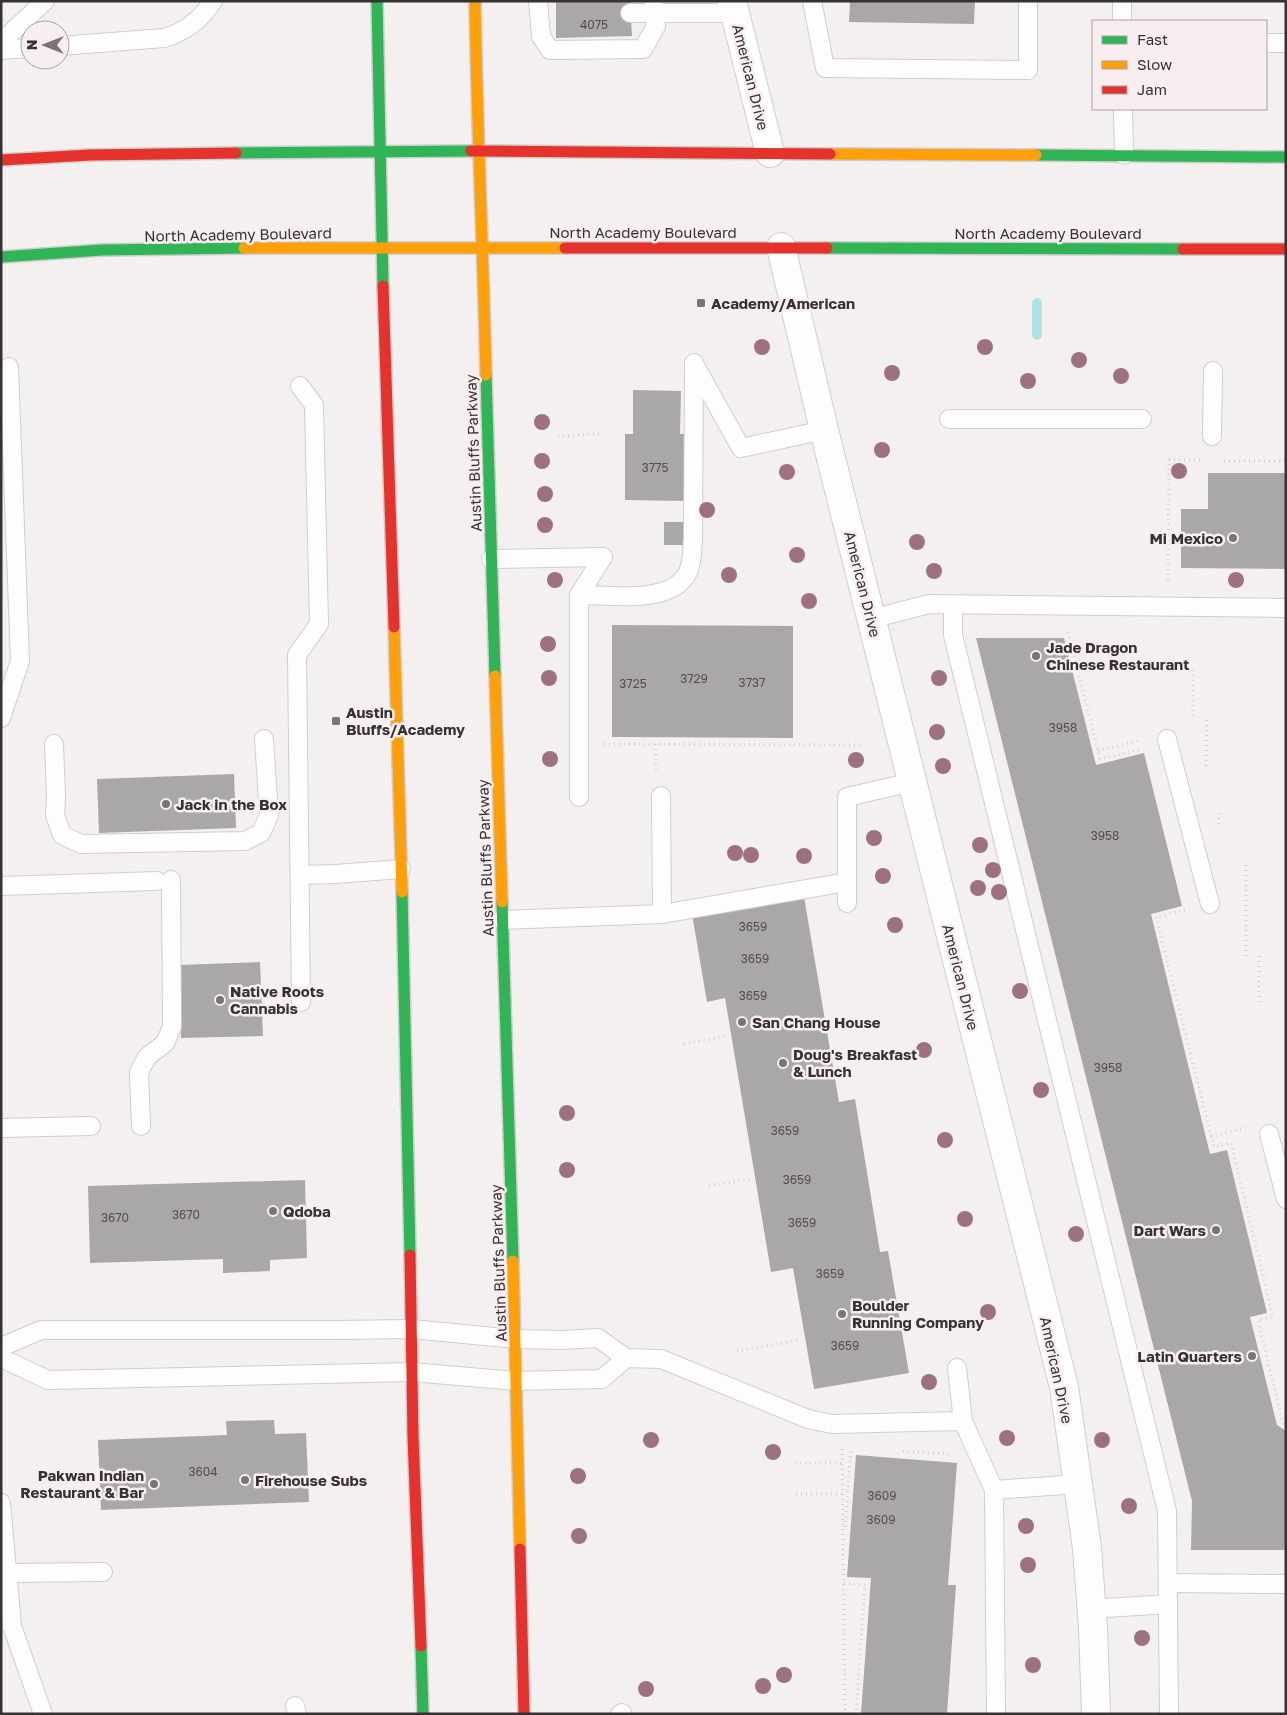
<svg xmlns="http://www.w3.org/2000/svg" width="1287" height="1715" font-family="'Golos Text',sans-serif">
<rect width="100%" height="100%" fill="#f5f0f0"/>
<g fill="none" stroke-linecap="round" stroke-linejoin="round">
<path stroke="#ade3e3" stroke-width="10" d="M1037 335V303"/>
</g>
<g fill="#aaa7a7">
<path d="M556 1H630L632 36 556 38Z"/>
<path d="M850 1H975L974 24 849 22Z"/>
<path d="M633 390 681 391 680 434H686L685 501 625 500V434H633Z"/>
<path d="M1208 473H1286V569L1181 568V509H1208Z"/>
<rect x="664" y="522" width="19" height="23"/>
<path d="M612 625 793 626V738L612 737Z"/>
<path d="M976 638H1064L1096 765 1144 753 1182 906 1151 914 1210 1154 1227 1150 1267 1313 1250 1317 1277 1425 1286 1431V1550H1191L1192 1501Z"/>
<path d="M234 774 236 828 99 833 97 779Z"/>
<path d="M755 888 758 905 804 897 839 1102 855 1099 880 1252 888 1251 909 1373 814 1389 793 1268 771 1272 725 998 707 1002 692 914 720 910 718 895Z"/>
<path d="M260 962 263 1036 181 1038 178 965Z"/>
<path d="M305 1180 307 1258 270 1260V1271L223 1273V1259L90 1263 88 1186Z"/>
<path d="M274 1420 275 1434 306 1433 309 1502 101 1510 98 1440 227 1435 226 1421Z"/>
<path d="M856 1455 957 1463 948 1585H956L947 1714H861L871 1578 847 1577Z"/>
</g>
<g fill="none" stroke-linecap="round" stroke-linejoin="round">
<defs>
<g id="lane">
<path d="M538 1 541 36 550 50 643 49 656 26 654 1"/>
<path d="M812 1 825 68 1028 70V1"/>
<path d="M1122 1V21"/>
<path d="M630 13H735"/>
<path d="M1 42 45 1"/>
<path d="M1266 43H1286"/>
<path d="M60 46 164 38C185 32 201 20 213 1"/>
<path d="M1 50 30 48"/>
<path d="M1123 109 1124 155"/>
<path d="M694 364 741 448 824 430"/>
<path d="M300 386 314 405 319 624 297 655 301 1002"/>
<path d="M949 419H1142"/>
<path d="M1212 436 1213 371"/>
<path d="M491 559 603 557"/>
<path d="M579 595C609 595 673 605 688 572 693 562 692 549 693 538L694 363"/>
<path d="M953 605V635L1167 1511 1169 1714"/>
<path d="M871 619 929 604 1286 608"/>
<path d="M1 718 20 661 9 367"/>
<path d="M1167 739 1210 904"/>
<path d="M54 744 56 796 55 815 62 835 81 844 245 841 261 833 269 815 264 739"/>
<path d="M579 797V595L603 557"/>
<path d="M300 875 336 874 401 869"/>
<path d="M1 886 157 881"/>
<path d="M847 903V797L912 782"/>
<path d="M662 914 847 882"/>
<path d="M502 920 662 914 661 796"/>
<path d="M141 1126 139 1072 147 1057 165 1043 172 1027 171 880"/>
<path d="M1 1128 91 1126"/>
<path d="M1269 1134 1286 1199"/>
<path d="M1 1347 41 1330H336L412 1329 515 1339 562 1340 598 1338 626 1358 661 1359 808 1419 832 1424 963 1421 994 1490 1078 1484"/>
<path d="M1 1358 48 1380 412 1372 516 1381 602 1379 626 1358"/>
<path d="M957 1368 963 1421"/>
<path d="M994 1490 996 1714"/>
<path d="M1 1503 12 1626 43 1714"/>
<path d="M7 1573 103 1572"/>
<path d="M1168 1583 1286 1584"/>
<path d="M1091 1609 1168 1604"/>
<path d="M295 1706 297 1714"/>
<path d="M620 1714 622 1713"/>
</g>
<g id="street">
<path d="M732 1 770 153"/>
<path d="M781 247 824 430 1064 1387 1087 1548 1093 1628 1096 1714"/>
</g>
<g id="fast">
<path d="M377 1 383 286"/>
<path d="M236 153 471 151"/>
<path d="M1036 155 1286 157"/>
<path d="M827 248 1183 249"/>
<path d="M1 257 102 250 244 248"/>
<path d="M486 375 495 676"/>
<path d="M402 892 410 1255"/>
<path d="M502 902 513 1261"/>
<path d="M421 1646 423 1714"/>
</g>
<g id="slow">
<path d="M475 1C477 126 483 250 486 375"/>
<path d="M830 154 1036 155"/>
<path d="M244 248H565"/>
<path d="M394 627 402 892"/>
<path d="M495 676 502 902"/>
<path d="M513 1261 520 1549"/>
</g>
<g id="jam">
<path d="M471 151 830 154"/>
<path d="M1 160 90 155 236 153"/>
<path d="M565 248H827"/>
<path d="M1183 249H1286"/>
<path d="M383 286 394 627"/>
<path d="M410 1255 413 1436 421 1646"/>
<path d="M520 1549 524 1714"/>
</g>
</defs>
<use href="#lane" stroke="#d1cdcd" stroke-width="20"/>
<use href="#street" stroke="#d1cdcd" stroke-width="30"/>
<use href="#fast" stroke="#cfcccd" stroke-width="14"/>
<use href="#slow" stroke="#cfcccd" stroke-width="14"/>
<use href="#jam" stroke="#cfcccd" stroke-width="14"/>
<g stroke="#d3d1d1" stroke-width="3" stroke-dasharray="1 4" stroke-linecap="butt">
<path d="M558 436 603 434"/>
<path d="M1224 461H1286"/>
<path d="M1168 580 1169 460H1200"/>
<path d="M1068 632 1100 759 1142 749"/>
<path d="M1193 716V670"/>
<path d="M604 744 861 745"/>
<path d="M655 744 656 771"/>
<path d="M1098 751 1141 740"/>
<path d="M1206 766 1207 718"/>
<path d="M1219 813V828"/>
<path d="M1185 910 1156 917 1214 1147 1231 1143 1273 1317 1258 1320 1283 1423 1286 1425"/>
<path d="M1246 956V861"/>
<path d="M1259 956V1002"/>
<path d="M684 1044 725 1036"/>
<path d="M1211 1137 1245 1128"/>
<path d="M709 1186 750 1179"/>
<path d="M737 1351 799 1340"/>
<path d="M842 1449 845 1714"/>
<path d="M903 1451 949 1454"/>
<path d="M795 1463H842"/>
<path d="M796 1494H843"/>
<path d="M845 1527 851 1449"/>
<path d="M844 1583 865 1585 856 1714"/>
</g>
<use href="#lane" stroke="#fefdfd" stroke-width="18"/>
<use href="#street" stroke="#fefdfd" stroke-width="28"/>
<use href="#fast" stroke="#30b455" stroke-width="11"/>
<use href="#slow" stroke="#ff9f0a" stroke-width="11"/>
<use href="#jam" stroke="#e5322d" stroke-width="11"/>
</g>
<g fill="#9e7182">
<circle cx="762" cy="347" r="8"/>
<circle cx="985" cy="347" r="8"/>
<circle cx="1079" cy="360" r="8"/>
<circle cx="892" cy="373" r="8"/>
<circle cx="1121" cy="376" r="8"/>
<circle cx="1028" cy="381" r="8"/>
<circle cx="542" cy="422" r="8"/>
<circle cx="882" cy="450" r="8"/>
<circle cx="542" cy="461" r="8"/>
<circle cx="1179" cy="471" r="8"/>
<circle cx="787" cy="472" r="8"/>
<circle cx="545" cy="494" r="8"/>
<circle cx="707" cy="510" r="8"/>
<circle cx="545" cy="525" r="8"/>
<circle cx="917" cy="542" r="8"/>
<circle cx="797" cy="555" r="8"/>
<circle cx="934" cy="571" r="8"/>
<circle cx="729" cy="575" r="8"/>
<circle cx="555" cy="580" r="8"/>
<circle cx="1236" cy="580" r="8"/>
<circle cx="809" cy="601" r="8"/>
<circle cx="548" cy="644" r="8"/>
<circle cx="549" cy="678" r="8"/>
<circle cx="939" cy="678" r="8"/>
<circle cx="937" cy="732" r="8"/>
<circle cx="550" cy="759" r="8"/>
<circle cx="856" cy="760" r="8"/>
<circle cx="943" cy="766" r="8"/>
<circle cx="874" cy="838" r="8"/>
<circle cx="980" cy="845" r="8"/>
<circle cx="735" cy="853" r="8"/>
<circle cx="751" cy="855" r="8"/>
<circle cx="804" cy="856" r="8"/>
<circle cx="993" cy="870" r="8"/>
<circle cx="883" cy="876" r="8"/>
<circle cx="978" cy="888" r="8"/>
<circle cx="999" cy="892" r="8"/>
<circle cx="895" cy="925" r="8"/>
<circle cx="1020" cy="991" r="8"/>
<circle cx="924" cy="1050" r="8"/>
<circle cx="1041" cy="1090" r="8"/>
<circle cx="567" cy="1113" r="8"/>
<circle cx="945" cy="1140" r="8"/>
<circle cx="567" cy="1170" r="8"/>
<circle cx="965" cy="1219" r="8"/>
<circle cx="1076" cy="1234" r="8"/>
<circle cx="988" cy="1312" r="8"/>
<circle cx="929" cy="1382" r="8"/>
<circle cx="1007" cy="1438" r="8"/>
<circle cx="651" cy="1440" r="8"/>
<circle cx="1102" cy="1440" r="8"/>
<circle cx="773" cy="1452" r="8"/>
<circle cx="578" cy="1476" r="8"/>
<circle cx="1129" cy="1506" r="8"/>
<circle cx="1026" cy="1526" r="8"/>
<circle cx="579" cy="1536" r="8"/>
<circle cx="1028" cy="1565" r="8"/>
<circle cx="1142" cy="1638" r="8"/>
<circle cx="1033" cy="1665" r="8"/>
<circle cx="784" cy="1675" r="8"/>
<circle cx="763" cy="1686" r="8"/>
<circle cx="646" cy="1689" r="8"/>
</g>
<g fill="#797475" stroke="#f8edef" stroke-width="2">
<rect x="696" y="298" width="10" height="10" rx="2.5"/>
<circle cx="1233" cy="538" r="5"/>
<circle cx="1036" cy="656" r="5"/>
<rect x="331" y="716" width="10" height="10" rx="2.5"/>
<circle cx="166" cy="804" r="5"/>
<circle cx="220" cy="1000" r="5"/>
<circle cx="742" cy="1022" r="5"/>
<circle cx="783" cy="1063" r="5"/>
<circle cx="273" cy="1211" r="5"/>
<circle cx="1216" cy="1230" r="5"/>
<circle cx="842" cy="1314" r="5"/>
<circle cx="1252" cy="1356" r="5"/>
<circle cx="245" cy="1480" r="5"/>
<circle cx="154" cy="1484" r="5"/>
</g>
<g text-anchor="middle" dominant-baseline="central" stroke-width="5" stroke-linejoin="round" paint-order="stroke">
<g font-size="12" fill="#534f50">
<text x="594" y="24">4075</text>
<text x="655" y="467">3775</text>
<text x="694" y="678">3729</text>
<text x="752" y="682">3737</text>
<text x="633" y="683">3725</text>
<text x="1063" y="727">3958</text>
<text x="1105" y="835">3958</text>
<text x="753" y="926">3659</text>
<text x="755" y="958">3659</text>
<text x="753" y="995">3659</text>
<text x="1108" y="1067">3958</text>
<text x="785" y="1130">3659</text>
<text x="797" y="1179">3659</text>
<text x="186" y="1214">3670</text>
<text x="115" y="1217">3670</text>
<text x="802" y="1222">3659</text>
<text x="830" y="1273">3659</text>
<text x="845" y="1345">3659</text>
<text x="203" y="1471">3604</text>
<text x="882" y="1495">3609</text>
<text x="881" y="1519">3609</text>
</g>
<g font-size="15" fill="#363233" stroke="#f8edef">
<text transform="translate(751 77) rotate(76)">American Drive</text>
<text x="643" y="232">North Academy Boulevard</text>
<text x="1048" y="233">North Academy Boulevard</text>
<text transform="translate(238 234) rotate(-1)">North Academy Boulevard</text>
<text transform="translate(473 453) rotate(-92)">Austin Bluffs Parkway</text>
<text transform="translate(863 584) rotate(76)">American Drive</text>
<text transform="translate(485 858) rotate(-92)">Austin Bluffs Parkway</text>
<text transform="translate(961 977) rotate(76)">American Drive</text>
<text transform="translate(498 1263) rotate(-92)">Austin Bluffs Parkway</text>
<text transform="translate(1057 1370) rotate(78)">American Drive</text>
</g>
<g font-size="15" font-weight="bold" fill="#363233" stroke="#f8edef" text-anchor="start">
<text x="711" y="303">Academy/American</text>
<text x="1223" y="538" text-anchor="end">Mi Mexico</text>
<text x="1046" y="647">Jade Dragon<tspan x="1046" dy="17">Chinese Restaurant</tspan></text>
<text x="346" y="712">Austin<tspan x="346" dy="17">Bluffs/Academy</tspan></text>
<text x="176" y="804">Jack in the Box</text>
<text x="230" y="991">Native Roots<tspan x="230" dy="17">Cannabis</tspan></text>
<text x="752" y="1022">San Chang House</text>
<text x="793" y="1054">Doug's Breakfast<tspan x="793" dy="17">&amp; Lunch</tspan></text>
<text x="283" y="1211">Qdoba</text>
<text x="1206" y="1230" text-anchor="end">Dart Wars</text>
<text x="852" y="1305">Boulder<tspan x="852" dy="17">Running Company</tspan></text>
<text x="1242" y="1356" text-anchor="end">Latin Quarters</text>
<text x="144" y="1475" text-anchor="end">Pakwan Indian<tspan x="144" dy="17">Restaurant &amp; Bar</tspan></text>
<text x="255" y="1480">Firehouse Subs</text>
</g>
</g>
<rect width="1287" height="1715" fill="none" stroke="#363233" stroke-width="5"/>
<rect x="1092" y="20" width="175" height="90" fill="#f8edef" stroke="#aaa2a4"/>
<rect x="1102" y="36" width="25" height="8" fill="#30b455" stroke="#aaa2a4"/>
<text x="1137" y="45" font-size="15" fill="#363233">Fast</text>
<rect x="1102" y="61" width="25" height="8" fill="#ff9f0a" stroke="#aaa2a4"/>
<text x="1137" y="70" font-size="15" fill="#363233">Slow</text>
<rect x="1102" y="86" width="25" height="8" fill="#e5322d" stroke="#aaa2a4"/>
<text x="1137" y="95" font-size="15" fill="#363233">Jam</text>
<g transform="translate(45 45) rotate(270)"><circle r="24" fill="#f8edef" stroke="#aaa2a4"/>
<path d="M0-4L9 19L0 12L-9 19Z" fill="#797475"/>
<text y="-8" font-size="14" font-weight="bold" text-anchor="middle" fill="#363233">N</text>
</g>
</svg>
